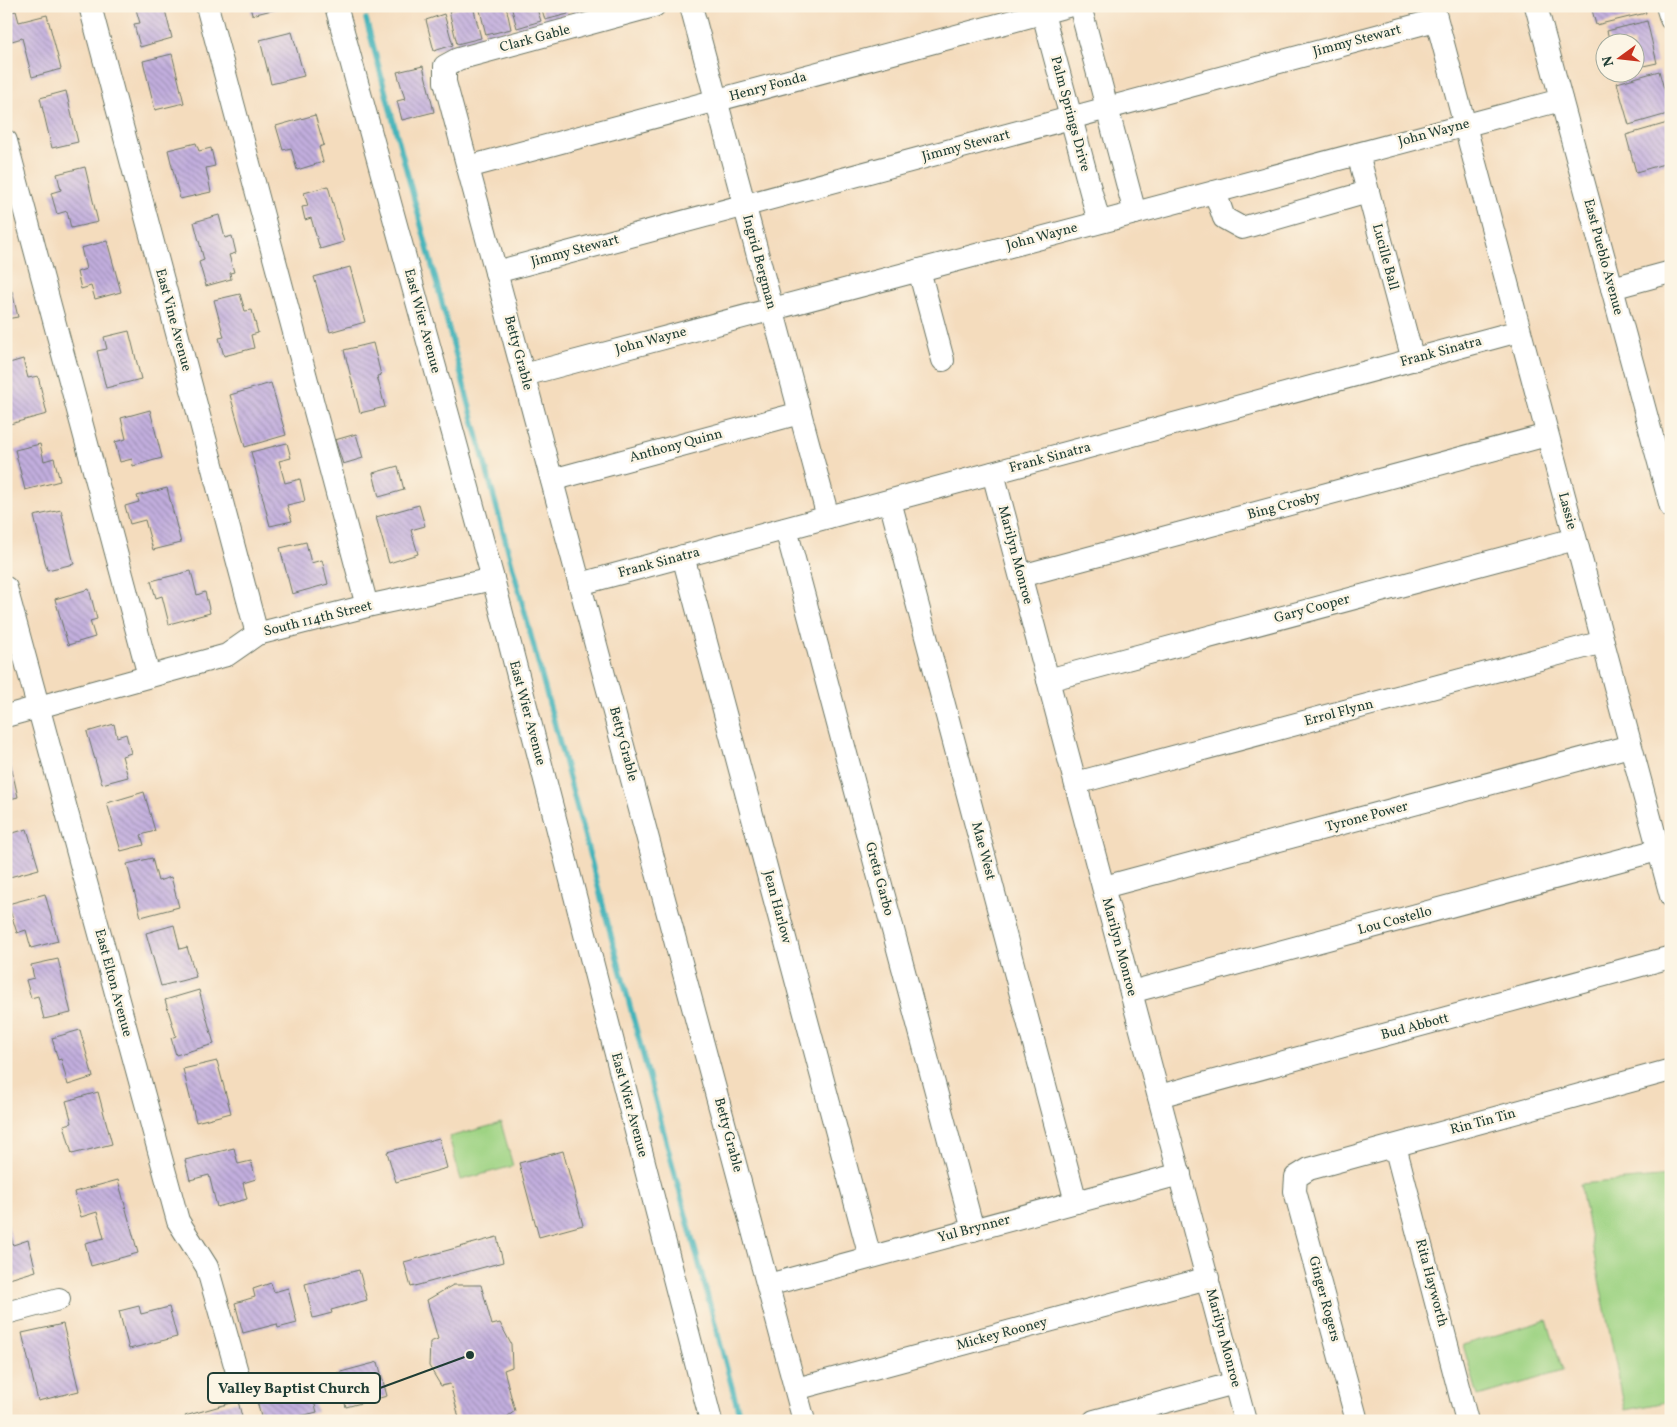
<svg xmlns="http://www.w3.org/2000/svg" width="1677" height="1427" font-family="Vollkorn,serif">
<defs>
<pattern id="building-back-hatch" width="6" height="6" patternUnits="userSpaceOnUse" patternTransform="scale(1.25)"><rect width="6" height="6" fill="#c2aede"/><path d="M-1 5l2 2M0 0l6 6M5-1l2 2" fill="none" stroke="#9d8fb5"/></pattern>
</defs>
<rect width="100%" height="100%" fill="#fcf5e5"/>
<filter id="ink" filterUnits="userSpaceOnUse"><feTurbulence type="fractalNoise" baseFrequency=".02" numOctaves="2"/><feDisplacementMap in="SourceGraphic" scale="10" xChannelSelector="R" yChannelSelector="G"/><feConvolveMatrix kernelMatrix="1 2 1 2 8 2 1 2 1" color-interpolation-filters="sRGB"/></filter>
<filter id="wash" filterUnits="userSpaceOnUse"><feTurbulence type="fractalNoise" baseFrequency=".0096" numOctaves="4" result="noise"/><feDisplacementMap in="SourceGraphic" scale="20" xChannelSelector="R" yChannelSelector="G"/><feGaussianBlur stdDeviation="1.12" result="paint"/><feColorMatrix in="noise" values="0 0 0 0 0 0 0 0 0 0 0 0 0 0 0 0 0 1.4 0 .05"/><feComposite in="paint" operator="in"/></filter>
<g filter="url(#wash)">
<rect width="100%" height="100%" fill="#f4dcbd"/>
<g fill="#9ed383" stroke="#5e885c">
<path d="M501 1123 513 1166 461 1180 449 1137Z"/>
<path d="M1671 1176V1401L1625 1410 1580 1184Z"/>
<path d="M1547 1320 1563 1371 1478 1396 1463 1345Z"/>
</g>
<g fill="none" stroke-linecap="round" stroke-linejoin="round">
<path stroke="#44b4ba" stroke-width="5.5" d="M366 19 741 1421"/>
</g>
<g id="blocks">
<g fill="url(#building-back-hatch)">
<path d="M135 6H164L172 38 140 47 134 24 140 23Z"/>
<path d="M250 6H279L280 8 252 15Z"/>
<path d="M469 6H473L481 38 457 44 449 11Z"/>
<path d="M479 6H506L511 29 486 35Z"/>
<path d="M511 6H536L541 21 517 28Z"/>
<path d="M541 6H566L568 14 545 20Z"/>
<path d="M572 6H596V7L574 13Z"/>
<path d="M1591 6H1644L1646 13 1596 25Z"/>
<path d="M16 11 19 22 47 15 61 69 32 77 22 38 12 41 6 23V13Z"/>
<path d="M444 14 453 45 434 51 426 20Z"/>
<path d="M1647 21 1657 63 1634 68V42H1610L1607 31Z"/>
<path d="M292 32 304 76 271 84 260 40Z"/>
<path d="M172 54 184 103 155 110 143 61Z"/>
<path d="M423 66 434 112 402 120 397 101 405 99 397 72Z"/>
<path d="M1659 71 1671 113 1629 125 1617 83Z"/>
<path d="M66 91 78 142 52 148 40 98Z"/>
<path d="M315 115 324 145 319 147 323 162 297 170 291 148 283 150 276 126Z"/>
<path d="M1671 122V162L1636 172 1626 135Z"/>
<path d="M196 143 199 151 211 148 215 166 206 168 211 192 180 199 168 150Z"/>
<path d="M85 167 98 222 71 228 67 211 57 214 51 193 61 190 57 174Z"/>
<path d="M328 186 344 242 320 249 311 218 305 220 302 207 308 206 304 193Z"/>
<path d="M219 215 225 238 232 236 236 253 229 255 234 272 230 273 231 279 206 286 199 262 204 260 194 222Z"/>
<path d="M107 241 121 292 95 299 91 286 81 289 77 272 86 269 81 248Z"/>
<path d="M350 267 365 322 330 332 314 277Z"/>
<path d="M12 291 18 317 6 319V292Z"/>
<path d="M240 294 245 311 252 310 258 333 251 335 254 348 224 356 219 338 224 337 214 300Z"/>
<path d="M129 331 141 379 106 388 97 351 107 349 104 337Z"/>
<path d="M373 343 381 375 377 376 385 407 360 413 344 350Z"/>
<path d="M23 359 28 378 38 376 47 414 6 425V364Z"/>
<path d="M271 383 286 435 245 447 230 395Z"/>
<path d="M150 410 162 458 133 466 132 459 120 462 115 442 126 439 121 418Z"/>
<path d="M356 434 363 458 343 464 335 440Z"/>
<path d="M287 443 291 458 279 461 285 483 300 479 305 501 287 505 292 521 270 526 251 452Z"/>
<path d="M40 444 44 461 54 458 60 481 25 490 15 450Z"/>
<path d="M398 466 404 490 379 497 373 473Z"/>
<path d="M167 488 181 543 153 550 145 520 130 524 125 506 139 502 137 496Z"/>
<path d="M419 505 425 526 411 530 418 554 389 563 376 517Z"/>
<path d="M61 510 74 564 47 570 34 516Z"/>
<path d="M306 542 311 563 322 560 328 584 292 594 280 548Z"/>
<path d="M191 571 197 595 205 592 210 613 169 624 162 596 156 598 151 581Z"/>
<path d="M89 589 97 619 90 621 95 637 68 645 55 599Z"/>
<path d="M114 724 117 737 126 734 131 753 122 756 128 777 102 784 87 732Z"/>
<path d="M9 757 18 797 6 800V758Z"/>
<path d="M144 792 155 831 141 835 144 845 121 851 107 803Z"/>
<path d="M27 829 39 869 6 878V835Z"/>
<path d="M152 858 158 881 171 877 179 907 141 917 127 864Z"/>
<path d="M45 894 58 941 31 948 26 930 17 933 8 904Z"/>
<path d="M174 925 180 949 187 947 196 977 161 986 146 933Z"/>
<path d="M58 959 71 1013 44 1019 38 996 31 998 26 980 34 978 31 965Z"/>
<path d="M199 990 214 1044 176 1055 171 1038 176 1036 165 1000Z"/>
<path d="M80 1030 93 1077 68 1085 61 1059 58 1060 52 1038Z"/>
<path d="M217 1061 231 1113 196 1122 183 1069Z"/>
<path d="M98 1092 112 1144 72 1154 64 1125 72 1123 66 1101Z"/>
<path d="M439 1138 447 1168 396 1182 387 1152Z"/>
<path d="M234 1148 238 1164 251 1161 256 1179 243 1183 247 1199 217 1207 209 1175 190 1180 185 1160Z"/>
<path d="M563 1151 583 1225 539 1237 519 1163Z"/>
<path d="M118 1180 138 1253 91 1266 85 1243 104 1238 97 1212 81 1217 74 1192Z"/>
<path d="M8 1225 13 1245 28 1240 36 1271 6 1280V1226Z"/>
<path d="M497 1237 503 1262 411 1287 404 1262Z"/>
<path d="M359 1270 367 1300 331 1310 332 1313 313 1318 305 1284Z"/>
<path d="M271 1283 274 1292 288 1288 297 1323 278 1328 277 1324 243 1333 235 1303 255 1297 253 1289Z"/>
<path d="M453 1285H481L492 1325 500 1323 511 1344 512 1367 504 1370 515 1411 501 1421H460L450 1384 441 1386 429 1366 430 1342 438 1339 427 1300Z"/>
<path d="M139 1306 141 1314 169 1307 177 1337 129 1349 119 1311Z"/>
<path d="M63 1324 79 1391 38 1401 22 1333Z"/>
<path d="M378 1362 387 1396 346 1407 337 1373Z"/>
<path d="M308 1380 317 1412 293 1418 294 1421H262L255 1393Z"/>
<path d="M238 1401 243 1421H187L185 1416Z"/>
</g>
</g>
</g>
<g filter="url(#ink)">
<use href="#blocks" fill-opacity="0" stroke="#6a7564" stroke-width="1"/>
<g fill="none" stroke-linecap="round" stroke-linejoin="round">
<defs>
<g id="minor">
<path d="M90 6 257 634"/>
<path d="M207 6 367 606"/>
<path d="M336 6 493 579 711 1421"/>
<path d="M654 6 458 59 445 66V82L804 1421"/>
<path d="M691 6 828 517"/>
<path d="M1041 6 1099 222"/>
<path d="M1080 6 1135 213"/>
<path d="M1433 6 1671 896"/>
<path d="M1536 6 1671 507"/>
<path d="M1667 6 1671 19"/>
<path d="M6 141 149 676"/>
<path d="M1358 154 1413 360"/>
<path d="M468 167 1068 6"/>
<path d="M1215 192 1224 218 1242 228 1368 192"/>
<path d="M919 270 943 360"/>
<path d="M496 272 1436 20"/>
<path d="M1612 288 1671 272"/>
<path d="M524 375 1561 100"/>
<path d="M993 473 1245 1421"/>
<path d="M552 480 800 413"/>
<path d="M890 501 1076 1202"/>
<path d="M786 529 973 1230"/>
<path d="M683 556 870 1257"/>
<path d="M1021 576 1547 435"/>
<path d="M580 584 1519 331"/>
<path d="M6 588 178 1221 207 1267 237 1372"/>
<path d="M1048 680 1575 539"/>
<path d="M6 716 227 655 257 634 367 606 493 579"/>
<path d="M1076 783 1603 642"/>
<path d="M1104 887 1630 746"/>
<path d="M1131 992 1658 850"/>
<path d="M1159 1096 1671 957"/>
<path d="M1395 1146 1467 1421"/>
<path d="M768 1285 1180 1174"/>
<path d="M6 1313 59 1299"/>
<path d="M796 1389 1208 1278"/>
<path d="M1094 1421 1235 1383"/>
<path d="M1357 1421 1295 1191 1296 1177 1309 1169 1671 1070"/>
</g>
</defs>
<use href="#minor" stroke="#6a7564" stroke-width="24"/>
<use href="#minor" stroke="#fff" stroke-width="22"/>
</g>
</g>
<g text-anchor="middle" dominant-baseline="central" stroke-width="5" stroke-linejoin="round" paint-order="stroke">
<g font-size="14" fill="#1f3d34" stroke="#fcf5e5">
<text transform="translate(535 39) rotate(-15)">Clark Gable</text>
<text transform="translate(1357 41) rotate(-15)">Jimmy Stewart</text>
<text transform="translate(768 87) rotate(-15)">Henry Fonda</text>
<text transform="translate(1070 114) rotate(75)">Palm Springs Drive</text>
<text transform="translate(1434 133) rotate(-15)">John Wayne</text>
<text transform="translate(966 146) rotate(-15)">Jimmy Stewart</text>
<text transform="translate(1042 237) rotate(-15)">John Wayne</text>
<text transform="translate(575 251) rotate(-15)">Jimmy Stewart</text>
<text transform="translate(1385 257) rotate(75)">Lucille Ball</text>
<text transform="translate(1603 257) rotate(75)">East Pueblo Avenue</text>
<text transform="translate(759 262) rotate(75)">Ingrid Bergman</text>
<text transform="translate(173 320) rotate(75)">East Vine Avenue</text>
<text transform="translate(422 321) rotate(75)">East Wier Avenue</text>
<text transform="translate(651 341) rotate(-15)">John Wayne</text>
<text transform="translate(1441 352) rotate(-15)">Frank Sinatra</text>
<text transform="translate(518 353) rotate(75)">Betty Grable</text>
<text transform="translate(676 446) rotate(-15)">Anthony Quinn</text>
<text transform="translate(1050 458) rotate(-15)">Frank Sinatra</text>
<text transform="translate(1284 506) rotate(-15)">Bing Crosby</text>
<text transform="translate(1567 511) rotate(75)">Lassie</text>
<text transform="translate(1015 555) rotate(75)">Marilyn Monroe</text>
<text transform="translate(659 563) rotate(-15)">Frank Sinatra</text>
<text transform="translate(1312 609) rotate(-15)">Gary Cooper</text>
<text transform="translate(318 619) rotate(-14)">South 114th Street</text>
<text transform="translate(527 713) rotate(75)">East Wier Avenue</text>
<text transform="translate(1339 713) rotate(-15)">Errol Flynn</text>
<text transform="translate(623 744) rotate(75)">Betty Grable</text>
<text transform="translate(1367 817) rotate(-15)">Tyrone Power</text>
<text transform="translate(983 851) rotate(75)">Mae West</text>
<text transform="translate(879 879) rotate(75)">Greta Garbo</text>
<text transform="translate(777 907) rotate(75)">Jean Harlow</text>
<text transform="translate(1395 921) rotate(-15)">Lou Costello</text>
<text transform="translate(1119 947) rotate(75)">Marilyn Monroe</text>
<text transform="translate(113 983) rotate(75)">East Elton Avenue</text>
<text transform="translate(1415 1027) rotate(-15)">Bud Abbott</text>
<text transform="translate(629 1105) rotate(75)">East Wier Avenue</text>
<text transform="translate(1483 1122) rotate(-15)">Rin Tin Tin</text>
<text transform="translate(728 1135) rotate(75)">Betty Grable</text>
<text transform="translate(974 1229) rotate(-15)">Yul Brynner</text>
<text transform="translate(1431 1283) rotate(75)">Rita Hayworth</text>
<text transform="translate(1324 1299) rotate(75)">Ginger Rogers</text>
<text transform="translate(1002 1334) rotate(-15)">Mickey Rooney</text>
<text transform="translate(1223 1338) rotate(75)">Marilyn Monroe</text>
</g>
</g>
<path fill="none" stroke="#1f3d34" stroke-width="2" d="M470 1355L380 1388"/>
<circle fill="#1f3d34" stroke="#fcf5e5" stroke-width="2" cx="470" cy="1355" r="5"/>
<rect fill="#fcf5e5" stroke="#1f3d34" stroke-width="2" x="208" y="1373" width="172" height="30" rx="5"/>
<g font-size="15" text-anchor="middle" font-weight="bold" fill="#1f3d34">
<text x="294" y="1393">Valley Baptist Church</text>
</g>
<rect width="1677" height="1427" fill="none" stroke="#fcf5e5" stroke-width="25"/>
<g transform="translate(1620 58) rotate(255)"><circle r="24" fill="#fcf5e5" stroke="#a4ab9e"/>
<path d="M0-4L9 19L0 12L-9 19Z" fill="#c8321e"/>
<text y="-8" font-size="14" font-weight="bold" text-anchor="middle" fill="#1f3d34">N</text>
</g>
</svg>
